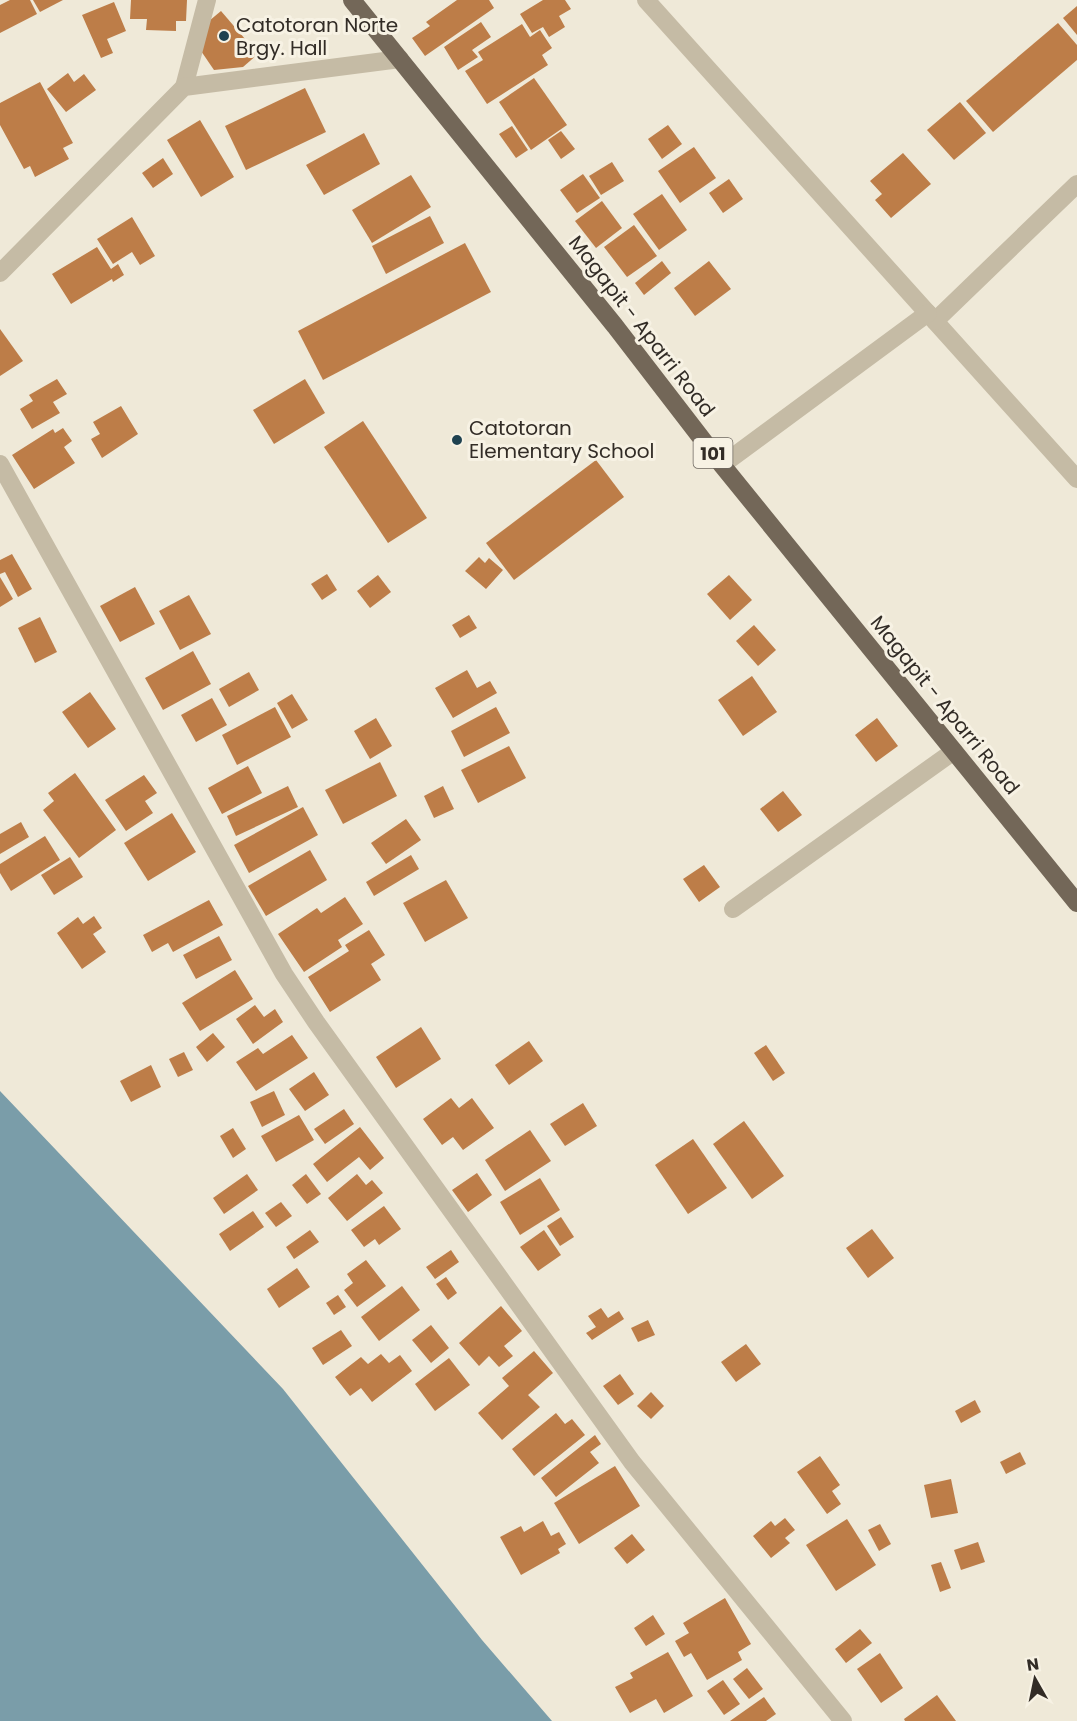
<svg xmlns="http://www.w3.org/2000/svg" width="1077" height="1721" font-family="Poppins,sans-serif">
<rect width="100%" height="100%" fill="#efe9d8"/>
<path fill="#7a9da9" d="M0 1091 283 1389 482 1640 552 1721H0Z"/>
<g fill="#bd7d48">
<path d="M10 0H30L37 14 0 33V5Z"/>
<path d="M33 0H63L40 12Z"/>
<path d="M131 0H187L186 21H176V31L146 30 147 19H130Z"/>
<path d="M457 0H489L494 8 425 56 412 38 430 26 426 22Z"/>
<path d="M543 0H565L571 9 559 16 565 27 549 37 543 27 532 33 520 14Z"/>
<path d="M114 2 126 31 107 39 113 53 101 58 82 15Z"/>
<path d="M1077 6V35L1063 18Z"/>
<path d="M221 11 258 54 243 67 214 70 201 51 209 21Z"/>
<path d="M481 22 491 37 472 50 478 57 458 70 444 47Z"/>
<path d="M1058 23 1077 45V60L993 132 966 101Z"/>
<path d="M522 24 530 37 540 30 552 48 542 55 548 65 487 104 465 71 483 60 478 52Z"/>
<path d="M68 73 74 82 84 74 96 90 66 112 47 89Z"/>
<path d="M534 78 567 125 531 150 499 102Z"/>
<path d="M40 82 73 143 63 148 69 159 35 177 30 166 24 169 0 125V103Z"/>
<path d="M305 88 326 132 246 170 225 126Z"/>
<path d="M960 102 986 133 954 160 927 130Z"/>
<path d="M200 120 234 177 201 197 167 140Z"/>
<path d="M668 125 682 144 662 159 648 139Z"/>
<path d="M512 126 528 150 516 158 499 134Z"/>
<path d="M561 131 575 149 561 159 548 140Z"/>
<path d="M364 133 380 164 324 195 306 165Z"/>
<path d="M694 147 716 178 680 203 658 171Z"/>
<path d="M903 153 931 184 891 218 875 200 882 194 870 181Z"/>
<path d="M163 158 173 174 153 188 142 173Z"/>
<path d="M612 162 624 181 601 195 589 176Z"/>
<path d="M583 174 600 198 577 213 560 190Z"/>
<path d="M411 175 431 207 372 243 352 210Z"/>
<path d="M729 179 743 199 723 213 709 193Z"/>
<path d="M662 194 687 230 659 250 633 214Z"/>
<path d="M602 201 622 228 596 248 575 221Z"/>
<path d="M430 216 444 243 386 274 372 246Z"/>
<path d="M132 217 155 256 140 265 132 252 113 264 97 239Z"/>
<path d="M634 225 657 256 627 277 604 247Z"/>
<path d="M465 243 491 292 323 380 298 331Z"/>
<path d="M97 247 111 269 118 264 124 275 113 282 112 279 71 304 52 274Z"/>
<path d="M662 261 671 273 644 295 635 283Z"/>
<path d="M709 261 731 289 695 316 674 288Z"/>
<path d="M0 329 23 361 0 376Z"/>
<path d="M57 379 67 394 53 402 60 413 32 429 20 409 33 401 29 395Z"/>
<path d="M305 379 325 413 274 444 253 410Z"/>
<path d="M121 406 138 434 102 458 91 439 100 434 93 422Z"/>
<path d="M363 421 427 518 388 543 324 447Z"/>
<path d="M63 428 72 441 64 447 75 463 34 489 12 455 53 429 55 433Z"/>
<path d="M596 460 624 497 514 580 486 543Z"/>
<path d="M12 554 32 589 18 597 5 572 0 574V560Z"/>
<path d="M479 557 485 563 489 558 503 570 486 589 465 571Z"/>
<path d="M327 574 337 590 322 600 311 584Z"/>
<path d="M378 575 391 592 370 608 357 591Z"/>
<path d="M729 575 752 600 730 620 707 594Z"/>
<path d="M0 577 13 599 0 607Z"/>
<path d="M135 587 155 624 120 642 100 606Z"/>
<path d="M189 595 211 634 180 650 159 611Z"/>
<path d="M469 615 477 628 460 638 452 625Z"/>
<path d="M40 617 57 652 35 663 18 628Z"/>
<path d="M754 625 776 650 758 666 736 641Z"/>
<path d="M193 651 211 684 163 710 145 678Z"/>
<path d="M467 670 477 688 490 681 497 693 453 718 435 688Z"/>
<path d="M249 672 259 690 229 707 219 689Z"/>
<path d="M752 676 777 712 743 736 718 700Z"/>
<path d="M90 692 116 729 88 748 62 712Z"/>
<path d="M292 694 308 720 292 729 277 703Z"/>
<path d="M212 698 227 725 196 742 181 715Z"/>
<path d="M275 707 291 737 237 765 222 735Z"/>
<path d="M496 707 510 733 464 757 451 731Z"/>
<path d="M376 718 392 746 370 759 354 731Z"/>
<path d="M877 718 898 746 876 762 855 735Z"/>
<path d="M509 746 526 778 478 803 461 770Z"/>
<path d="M380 762 397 796 343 824 325 790Z"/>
<path d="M248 766 262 793 222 814 208 788Z"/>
<path d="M75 773 116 830 79 858 43 810 54 801 48 793Z"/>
<path d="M144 775 157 793 145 801 153 813 126 831 105 800Z"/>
<path d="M288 786 298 807 236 836 227 816Z"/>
<path d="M443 786 454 809 434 818 424 796Z"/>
<path d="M783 791 802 815 778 832 760 809Z"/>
<path d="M303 807 318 835 249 873 234 845Z"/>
<path d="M172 813 196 852 148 881 124 843Z"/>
<path d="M406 819 421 840 386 864 371 843Z"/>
<path d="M21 822 29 837 0 854V834Z"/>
<path d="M45 836 60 860 11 891 0 873V864Z"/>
<path d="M310 850 327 880 266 916 248 886Z"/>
<path d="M411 855 419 869 374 896 366 882Z"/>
<path d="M70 857 83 877 54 895 41 875Z"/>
<path d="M704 865 720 887 699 902 683 879Z"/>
<path d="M446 880 468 918 425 942 403 903Z"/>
<path d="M345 897 363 924 338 940 342 947 304 972 278 934 317 908 321 913Z"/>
<path d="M209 900 223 925 173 952 168 943 152 952 143 935Z"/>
<path d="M94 916 102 928 93 934 106 952 82 969 57 933 78 917 83 924Z"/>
<path d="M369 930 385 955 371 964 381 980 330 1012 308 977 349 951 345 945Z"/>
<path d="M219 936 232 960 196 979 183 955Z"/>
<path d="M235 970 253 999 200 1031 182 1003Z"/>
<path d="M255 1005 264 1017 275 1009 283 1022 253 1044 236 1019Z"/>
<path d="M421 1027 441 1059 396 1088 376 1057Z"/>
<path d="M213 1033 225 1047 207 1062 196 1047Z"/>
<path d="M292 1035 308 1058 256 1091 236 1062 258 1048 263 1054Z"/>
<path d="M529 1041 543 1061 509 1085 495 1065Z"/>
<path d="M766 1045 785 1073 773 1081 754 1053Z"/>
<path d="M184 1052 193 1070 178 1077 169 1059Z"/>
<path d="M151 1065 161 1087 131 1102 120 1081Z"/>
<path d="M314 1072 329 1095 305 1111 289 1089Z"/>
<path d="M274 1091 285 1115 262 1127 250 1102Z"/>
<path d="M451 1098 459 1108 472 1098 494 1128 463 1150 453 1137 442 1145 423 1119Z"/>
<path d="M583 1103 597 1126 565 1146 550 1124Z"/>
<path d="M344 1109 354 1124 325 1144 314 1129Z"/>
<path d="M299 1115 314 1140 276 1162 261 1136Z"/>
<path d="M744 1121 784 1176 752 1199 713 1144Z"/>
<path d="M360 1127 384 1158 370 1170 359 1157 327 1182 313 1164Z"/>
<path d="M233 1128 246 1149 233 1158 220 1136Z"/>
<path d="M530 1130 551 1161 505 1191 485 1160Z"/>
<path d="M693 1139 727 1188 688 1214 655 1165Z"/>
<path d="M477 1173 492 1195 468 1212 452 1190Z"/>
<path d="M247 1174 258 1190 224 1214 213 1198Z"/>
<path d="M306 1174 321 1194 307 1204 292 1185Z"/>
<path d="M357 1174 366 1185 372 1180 383 1193 347 1221 328 1198Z"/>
<path d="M540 1178 560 1210 520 1235 500 1202Z"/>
<path d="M281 1202 292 1216 276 1227 265 1213Z"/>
<path d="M384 1206 401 1229 379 1245 375 1239 364 1247 351 1230Z"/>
<path d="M253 1211 264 1227 230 1251 219 1234Z"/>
<path d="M561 1217 574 1237 560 1246 547 1226Z"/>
<path d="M872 1229 894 1258 868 1278 846 1248Z"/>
<path d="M310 1230 319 1242 294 1259 286 1247Z"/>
<path d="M544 1230 561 1255 538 1271 520 1247Z"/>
<path d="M451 1250 459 1262 435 1279 426 1267Z"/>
<path d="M366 1260 386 1286 357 1307 344 1290 353 1283 347 1274Z"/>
<path d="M297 1268 310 1287 279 1308 267 1289Z"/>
<path d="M446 1277 457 1293 448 1300 436 1284Z"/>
<path d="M402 1286 420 1310 379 1341 361 1317Z"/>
<path d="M338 1295 346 1307 334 1315 326 1303Z"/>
<path d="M501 1306 522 1331 504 1346 513 1356 499 1367 489 1356 479 1366 459 1343Z"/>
<path d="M601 1308 608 1318 619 1311 624 1319 592 1340 586 1333 596 1327 588 1316Z"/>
<path d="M648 1320 655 1335 638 1342 631 1328Z"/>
<path d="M431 1325 449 1348 431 1363 412 1340Z"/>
<path d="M341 1330 352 1346 323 1365 312 1348Z"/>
<path d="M746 1344 761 1364 736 1382 721 1362Z"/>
<path d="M534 1351 553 1373 528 1395 540 1407 502 1440 478 1413 509 1386 502 1378Z"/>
<path d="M381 1354 389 1363 400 1355 412 1371 372 1402 361 1388 350 1396 335 1377 361 1357 368 1364Z"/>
<path d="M449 1358 470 1385 435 1411 415 1384Z"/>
<path d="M620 1374 634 1394 618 1405 603 1386Z"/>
<path d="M651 1392 664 1406 651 1419 637 1406Z"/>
<path d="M975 1400 981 1412 961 1423 955 1411Z"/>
<path d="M556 1413 565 1424 572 1419 585 1435 534 1476 512 1449Z"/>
<path d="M595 1435 601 1444 590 1452 599 1463 556 1497 541 1478Z"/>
<path d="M1020 1452 1026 1464 1006 1474 1000 1462Z"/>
<path d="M820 1456 840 1485 832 1491 841 1504 827 1514 797 1472Z"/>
<path d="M615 1466 640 1506 579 1544 554 1503Z"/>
<path d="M951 1479 958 1513 931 1518 924 1485Z"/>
<path d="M785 1518 795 1530 785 1538 790 1543 771 1558 753 1536 771 1521 775 1526Z"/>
<path d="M847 1519 876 1565 836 1591 806 1545Z"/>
<path d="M543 1521 551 1536 559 1532 566 1544 558 1549 560 1553 521 1575 500 1537 521 1526 524 1532Z"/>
<path d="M880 1524 891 1544 879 1551 868 1530Z"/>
<path d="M632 1534 645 1550 627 1564 614 1548Z"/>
<path d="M978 1542 985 1562 961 1570 954 1550Z"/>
<path d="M941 1562 951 1588 940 1592 931 1565Z"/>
<path d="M725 1598 751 1644 738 1652 742 1660 707 1680 691 1653 684 1657 675 1641 689 1633 683 1623Z"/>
<path d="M653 1615 665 1634 646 1646 634 1628Z"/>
<path d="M860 1629 872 1643 846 1663 835 1649Z"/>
<path d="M668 1652 693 1696 664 1713 656 1699 630 1713 615 1687 633 1678 630 1673Z"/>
<path d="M880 1653 903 1688 881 1703 857 1669Z"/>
<path d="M747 1668 763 1689 749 1699 733 1679Z"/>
<path d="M723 1680 740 1704 724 1715 707 1691Z"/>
<path d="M937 1695 956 1721H905L904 1719Z"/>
<path d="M764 1697 776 1714 766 1721H730Z"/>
</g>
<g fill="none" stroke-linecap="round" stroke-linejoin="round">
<g stroke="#c5bba5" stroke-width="18">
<path d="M646 0 1077 479"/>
<path d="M184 87 207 0"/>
<path d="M0 273 184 87 400 59"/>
<path d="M935 321 1077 184"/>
<path d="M0 464 284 974 316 1022 632 1462 843 1721"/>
<path d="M722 465 928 313"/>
<path d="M733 909 954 751"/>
</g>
<path stroke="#736758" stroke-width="18" d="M352 0 615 326 722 465 1077 903"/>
</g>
<g fill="#1f4250" stroke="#f7f2e4" stroke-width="2">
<circle cx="224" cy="36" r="6"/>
<circle cx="457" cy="440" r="6"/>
</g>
<g text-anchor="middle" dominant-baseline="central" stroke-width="6" stroke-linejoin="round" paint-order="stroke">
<rect fill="#f7f2e4" stroke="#6d675f" stroke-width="1.5" x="693.5" y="438" width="39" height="30" rx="4.5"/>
<g font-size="18" font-weight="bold" fill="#322c26">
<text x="713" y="453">101</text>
</g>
<g font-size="20" fill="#322c26" stroke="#f7f2e4" text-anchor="start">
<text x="236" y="25">Catotoran Norte<tspan x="236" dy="23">Brgy. Hall</tspan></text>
<text x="469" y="428">Catotoran<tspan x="469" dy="23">Elementary School</tspan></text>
</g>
<g font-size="20" fill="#322c26" stroke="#f7f2e4">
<text transform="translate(642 326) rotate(52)">Magapit - Aparri Road</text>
<text transform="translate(945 705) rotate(51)">Magapit - Aparri Road</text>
</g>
</g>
<g transform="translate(1035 1679) rotate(351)" stroke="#f7f2e4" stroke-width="4.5" paint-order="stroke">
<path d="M0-4.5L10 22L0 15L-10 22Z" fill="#322c26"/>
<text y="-9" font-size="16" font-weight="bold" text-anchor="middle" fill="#322c26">N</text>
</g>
</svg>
